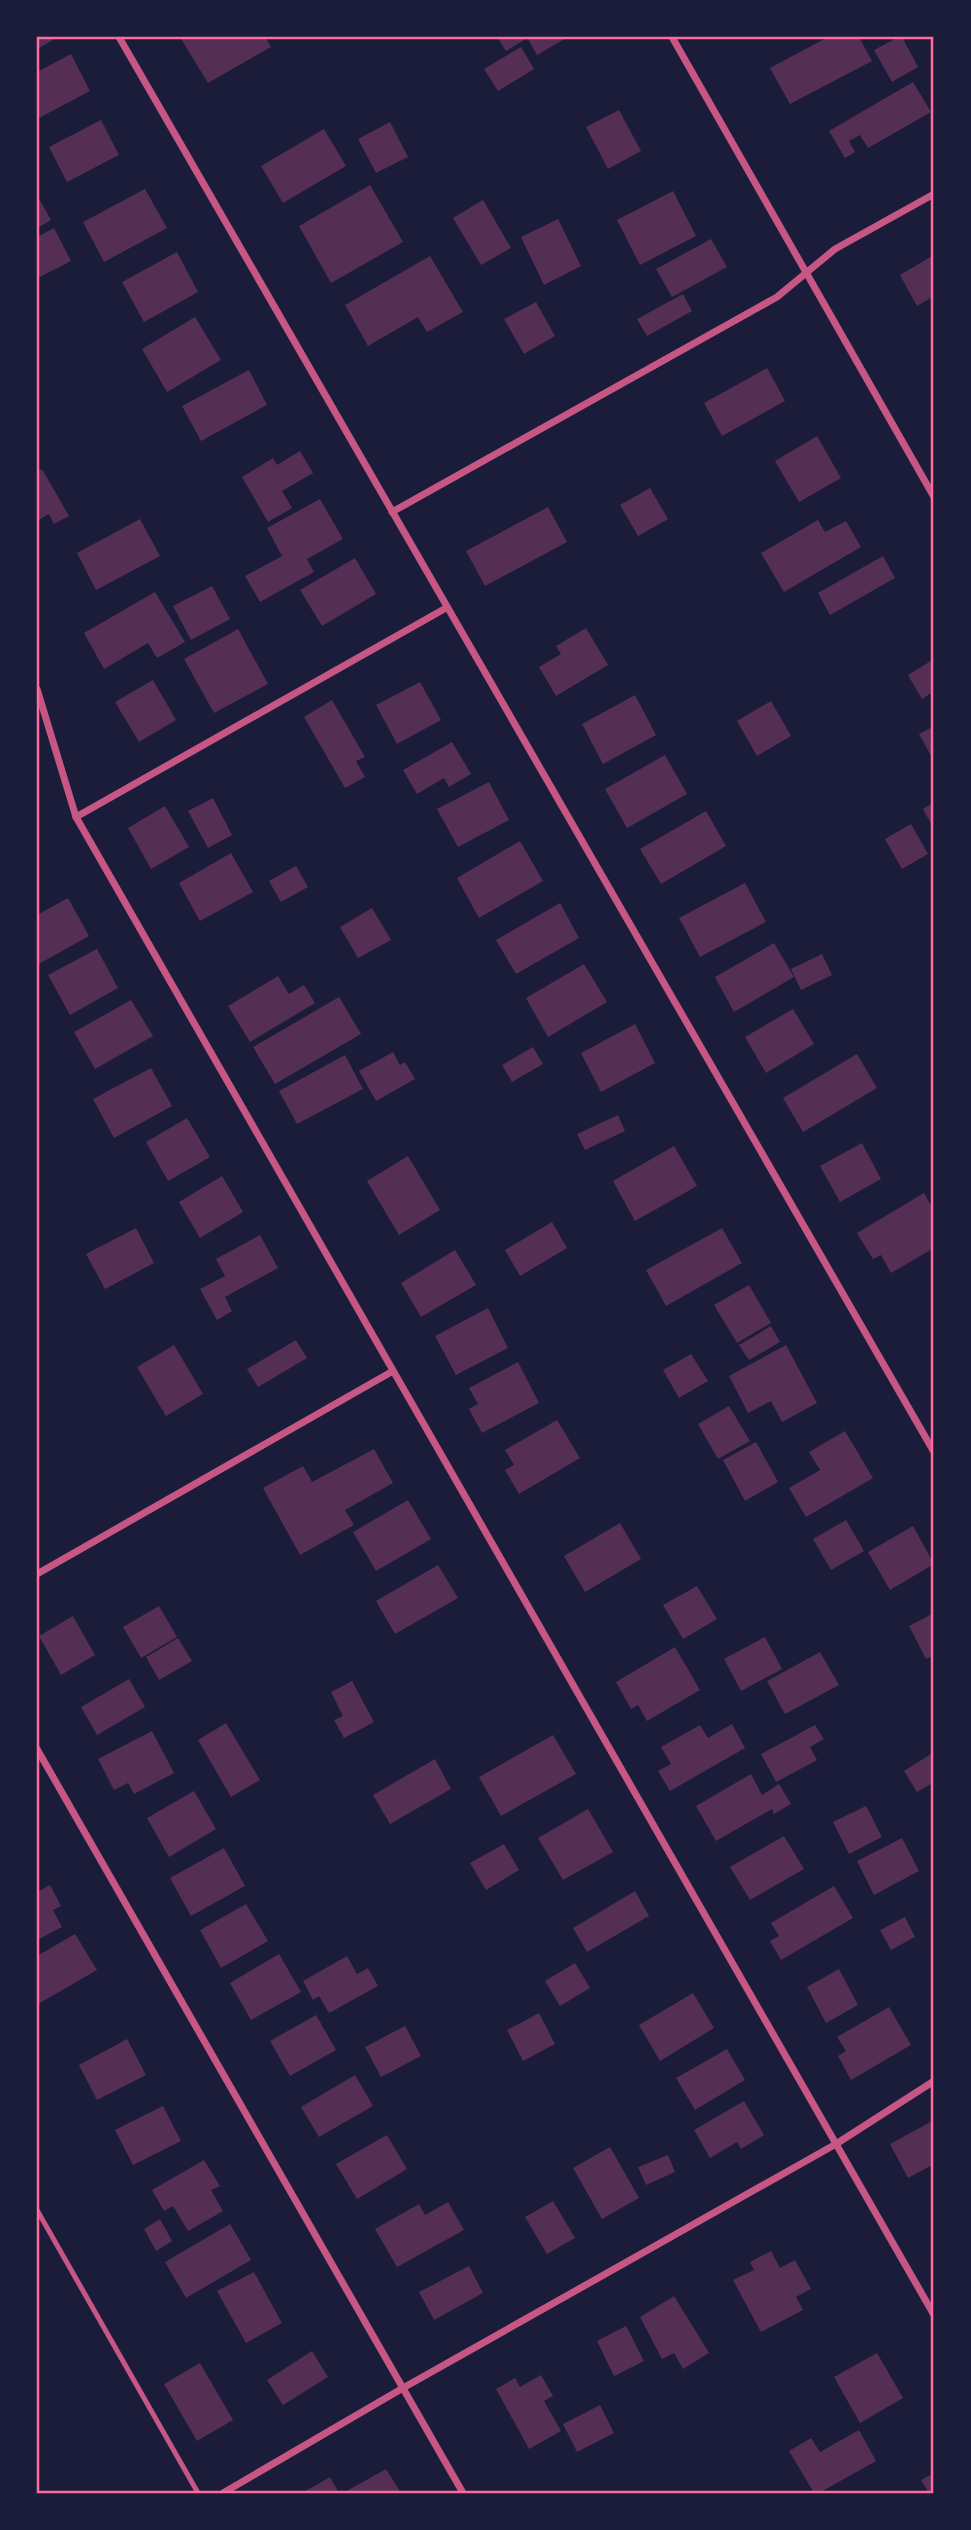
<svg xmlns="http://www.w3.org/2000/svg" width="971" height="2530" font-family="Rubik,sans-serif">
<rect width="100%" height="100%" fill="#1b1b3a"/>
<g fill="#542f53">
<path d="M37 37H58L37 49Z"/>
<path d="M180 37H265L271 47 208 83Z"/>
<path d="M497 37H525L526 39 506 51Z"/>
<path d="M527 37H568L537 55Z"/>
<path d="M828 37H859L872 61 790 104 770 68Z"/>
<path d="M899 37H902L918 67 892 82 874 50Z"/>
<path d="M521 47 534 69 498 91 484 69Z"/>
<path d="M71 54 90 91 37 119V72Z"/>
<path d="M913 82 931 112 868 148 860 135 849 141 855 152 845 158 829 131Z"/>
<path d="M619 110 641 151 608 169 586 127Z"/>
<path d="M101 120 119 155 67 182 49 147Z"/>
<path d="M390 122 408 157 376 173 358 139Z"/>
<path d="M324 129 346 166 283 203 261 166Z"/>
<path d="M370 185 403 242 331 283 299 226Z"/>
<path d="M145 189 167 228 104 262 83 222Z"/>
<path d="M673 191 696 236 640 265 617 220Z"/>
<path d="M37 195 51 220 37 228Z"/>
<path d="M483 200 511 248 481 265 453 218Z"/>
<path d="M558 219 581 266 544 285 521 237Z"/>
<path d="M54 228 71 261 40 277 37 271V237Z"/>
<path d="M711 239 727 267 672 297 656 269Z"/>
<path d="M177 252 198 292 144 322 122 282Z"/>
<path d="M934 255V296L917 306 900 275Z"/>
<path d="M430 256 463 312 427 332 418 317 368 346 345 305Z"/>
<path d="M683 294 692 311 647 336 637 319Z"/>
<path d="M536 302 555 336 524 354 504 319Z"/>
<path d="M195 317 221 360 167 392 142 349Z"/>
<path d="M767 368 785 401 722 436 704 403Z"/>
<path d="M249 370 267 405 201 441 182 406Z"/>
<path d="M817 436 841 478 799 502 775 461Z"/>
<path d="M300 451 313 473 282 491 292 508 268 522 242 477 273 458 277 465Z"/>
<path d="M42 469 69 516 54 524 49 514 37 521V472Z"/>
<path d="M650 488 668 519 638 536 620 505Z"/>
<path d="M320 499 343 539 307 559 314 572 260 602 245 576 282 556 267 528Z"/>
<path d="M548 507 567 542 485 586 466 551Z"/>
<path d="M140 519 160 556 96 590 77 553Z"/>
<path d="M818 520 825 532 846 521 861 547 784 592 761 553Z"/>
<path d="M883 556 895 578 830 615 818 593Z"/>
<path d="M355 558 376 594 322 626 300 590Z"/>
<path d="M212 586 230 619 191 640 173 606Z"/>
<path d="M155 592 185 642 157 658 148 643 104 669 84 633Z"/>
<path d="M586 628 608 665 556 696 539 667 561 654 556 646Z"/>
<path d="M238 629 268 684 214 713 184 659Z"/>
<path d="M934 659V691L922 699 908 675Z"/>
<path d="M153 680 176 720 139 742 115 702Z"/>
<path d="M420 682 441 720 397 744 376 705Z"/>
<path d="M635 695 656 735 603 764 582 724Z"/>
<path d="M332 700 365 757 356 761 365 777 345 788 304 717Z"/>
<path d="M771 701 791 736 757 756 737 721Z"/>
<path d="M934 726V761L919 734Z"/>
<path d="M452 742 471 774 449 787 444 778 417 794 403 770Z"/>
<path d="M665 755 687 794 627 828 605 789Z"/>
<path d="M489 782 509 820 458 847 437 809Z"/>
<path d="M213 798 232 835 208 848 188 811Z"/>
<path d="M934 802V829L923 809Z"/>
<path d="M165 806 189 847 151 869 128 828Z"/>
<path d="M706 811 726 846 661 884 640 849Z"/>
<path d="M911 824 928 854 902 869 885 839Z"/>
<path d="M520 841 543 881 479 918 457 878Z"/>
<path d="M231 853 253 892 200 921 179 883Z"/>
<path d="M296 866 308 887 281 902 269 881Z"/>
<path d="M745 883 766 922 700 957 679 918Z"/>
<path d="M68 898 89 936 37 965V915Z"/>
<path d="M560 903 579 938 516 974 496 940Z"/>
<path d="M372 908 391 940 358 958 340 927Z"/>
<path d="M774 943 794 977 734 1012 715 977Z"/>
<path d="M97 949 118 988 70 1015 48 975Z"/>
<path d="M822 954 832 975 801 990 791 969Z"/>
<path d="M584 964 607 1002 548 1037 526 998Z"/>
<path d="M278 976 289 994 304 985 315 1003 250 1042 228 1006Z"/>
<path d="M339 997 361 1034 275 1084 253 1047Z"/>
<path d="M131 1000 153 1036 95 1069 74 1032Z"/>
<path d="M793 1009 814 1044 766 1073 745 1037Z"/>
<path d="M635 1024 655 1063 601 1092 581 1053Z"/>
<path d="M533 1047 543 1064 512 1082 502 1065Z"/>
<path d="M393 1052 400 1065 405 1062 415 1079 376 1101 359 1071Z"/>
<path d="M857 1054 877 1088 803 1132 783 1098Z"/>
<path d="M345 1055 363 1089 297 1124 279 1091Z"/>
<path d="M151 1068 172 1106 114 1138 93 1099Z"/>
<path d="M618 1115 625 1131 585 1150 577 1134Z"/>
<path d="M187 1118 210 1157 168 1181 146 1142Z"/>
<path d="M862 1143 881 1179 840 1202 820 1166Z"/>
<path d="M674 1146 697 1186 635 1221 613 1181Z"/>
<path d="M408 1156 440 1210 399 1235 367 1181Z"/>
<path d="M222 1176 243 1212 200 1238 179 1202Z"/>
<path d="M924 1193 934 1211V1248L891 1273 881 1255 873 1259 857 1233Z"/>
<path d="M552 1222 567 1248 520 1276 505 1250Z"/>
<path d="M136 1228 154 1263 105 1289 86 1254Z"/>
<path d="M722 1228 742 1263 666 1306 646 1270Z"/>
<path d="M260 1235 278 1268 225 1297 232 1311 217 1320 200 1289 225 1276 216 1259Z"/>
<path d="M455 1250 476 1285 421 1317 401 1283Z"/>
<path d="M749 1285 771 1323 737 1343 714 1305Z"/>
<path d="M488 1308 508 1348 456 1375 435 1336Z"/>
<path d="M771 1326 780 1342 749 1360 739 1345Z"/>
<path d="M296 1340 307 1358 258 1387 247 1369Z"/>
<path d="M174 1345 203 1394 166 1416 137 1367Z"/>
<path d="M786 1345 817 1403 782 1422 771 1401 748 1413 729 1376Z"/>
<path d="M691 1354 708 1381 679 1398 663 1370Z"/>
<path d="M518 1362 539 1403 482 1433 469 1409 478 1404 469 1388Z"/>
<path d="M729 1406 750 1441 718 1459 698 1424Z"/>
<path d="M557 1420 580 1458 519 1494 505 1470 514 1465 505 1450Z"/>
<path d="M845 1431 873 1478 806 1517 789 1488 820 1470 809 1452Z"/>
<path d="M756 1442 778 1482 745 1501 723 1460Z"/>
<path d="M374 1449 393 1483 345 1510 354 1525 300 1555 263 1488 303 1466 312 1482Z"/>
<path d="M408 1500 431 1539 376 1571 353 1532Z"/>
<path d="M846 1520 864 1551 831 1570 813 1539Z"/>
<path d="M620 1523 641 1559 585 1592 564 1556Z"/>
<path d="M913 1526 934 1564 890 1590 868 1552Z"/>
<path d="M438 1565 458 1598 395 1634 376 1601Z"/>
<path d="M697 1586 717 1619 683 1639 663 1605Z"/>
<path d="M159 1606 177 1637 141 1658 123 1627Z"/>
<path d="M934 1613V1655L926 1659 909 1626Z"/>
<path d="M73 1616 95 1655 61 1675 39 1636Z"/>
<path d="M765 1637 782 1669 741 1691 724 1659Z"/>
<path d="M178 1638 192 1661 159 1680 146 1657Z"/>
<path d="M675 1647 700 1690 647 1721 638 1705 631 1709 616 1682Z"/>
<path d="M820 1652 839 1685 785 1714 767 1681Z"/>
<path d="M129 1679 145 1707 97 1735 81 1707Z"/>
<path d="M352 1681 374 1722 344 1738 334 1720 343 1716 331 1692Z"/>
<path d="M226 1723 260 1780 231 1797 198 1740Z"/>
<path d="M732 1724 745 1748 670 1791 658 1771 671 1764 661 1747 700 1725 708 1738Z"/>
<path d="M815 1725 824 1739 810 1747 817 1760 776 1782 761 1754Z"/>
<path d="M152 1731 174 1773 134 1794 128 1783 114 1790 98 1759Z"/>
<path d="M553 1735 576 1774 501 1816 479 1777Z"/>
<path d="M934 1752V1782L917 1792 904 1771Z"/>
<path d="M435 1759 451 1789 390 1824 373 1795Z"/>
<path d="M751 1774 762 1795 779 1784 791 1804 774 1814 772 1809 716 1841 696 1806Z"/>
<path d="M194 1791 216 1829 169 1857 147 1818Z"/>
<path d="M866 1806 882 1837 849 1854 833 1822Z"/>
<path d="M588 1809 613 1852 563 1880 538 1838Z"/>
<path d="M784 1836 804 1869 750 1900 730 1867Z"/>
<path d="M902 1838 919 1871 874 1895 857 1861Z"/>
<path d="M504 1844 519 1870 486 1890 470 1863Z"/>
<path d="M224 1848 245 1886 191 1916 170 1878Z"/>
<path d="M50 1885 61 1906 53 1910 62 1927 37 1940V1892Z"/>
<path d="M834 1886 853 1918 781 1960 770 1941 779 1936 771 1923Z"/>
<path d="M635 1891 649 1916 587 1952 573 1928Z"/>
<path d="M246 1904 268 1941 221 1968 200 1930Z"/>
<path d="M905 1917 915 1937 891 1950 880 1930Z"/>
<path d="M75 1934 97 1970 38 2004 37 1956Z"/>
<path d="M279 1954 301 1992 251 2020 230 1983Z"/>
<path d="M347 1956 357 1974 368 1968 378 1986 329 2013 319 1996 313 2000 303 1981Z"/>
<path d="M575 1963 590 1988 560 2006 545 1981Z"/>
<path d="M839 1969 858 2005 826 2023 807 1987Z"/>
<path d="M693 1993 714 2028 660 2061 639 2025Z"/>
<path d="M889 2007 911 2045 851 2080 838 2056 846 2051 837 2037Z"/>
<path d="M539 2013 555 2044 523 2061 507 2030Z"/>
<path d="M316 2015 336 2050 290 2076 270 2041Z"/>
<path d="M405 2026 421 2056 381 2077 365 2047Z"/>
<path d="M127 2039 146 2075 97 2100 79 2065Z"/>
<path d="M727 2049 745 2080 695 2110 676 2078Z"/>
<path d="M355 2075 373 2106 319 2137 301 2107Z"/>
<path d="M744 2101 764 2135 741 2149 737 2142 710 2158 694 2130Z"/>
<path d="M163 2106 181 2141 133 2165 115 2130Z"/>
<path d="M934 2120V2164L908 2178 890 2144Z"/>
<path d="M387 2135 407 2169 357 2199 336 2164Z"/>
<path d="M610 2147 639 2198 602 2219 573 2168Z"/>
<path d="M668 2155 675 2172 646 2185 638 2167Z"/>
<path d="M204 2160 220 2186 211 2190 223 2211 188 2231 173 2206 164 2211 152 2190Z"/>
<path d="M553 2201 575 2238 547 2254 525 2217Z"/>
<path d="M448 2202 464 2230 397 2267 375 2229 419 2204 425 2215Z"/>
<path d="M160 2219 172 2241 156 2251 144 2229Z"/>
<path d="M230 2224 251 2260 186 2298 165 2262Z"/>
<path d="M771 2251 780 2268 795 2260 811 2289 796 2297 803 2310 761 2332 733 2280 754 2270 750 2262Z"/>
<path d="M469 2266 483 2293 434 2320 419 2292Z"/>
<path d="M254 2272 282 2323 246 2343 217 2291Z"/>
<path d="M674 2296 709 2353 683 2369 674 2353 662 2359 640 2317Z"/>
<path d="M626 2326 644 2361 614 2376 597 2341Z"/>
<path d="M312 2351 328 2377 283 2405 267 2380Z"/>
<path d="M877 2353 903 2398 860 2423 834 2377Z"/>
<path d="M200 2363 233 2420 197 2441 164 2384Z"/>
<path d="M541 2375 553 2396 544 2401 561 2431 529 2449 496 2389 515 2378 520 2387Z"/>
<path d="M600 2405 614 2433 577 2452 563 2424Z"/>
<path d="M859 2430 876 2461 819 2493H814L789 2451 811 2438 820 2452Z"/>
<path d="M386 2469 401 2493H343Z"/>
<path d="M934 2473V2493H929L921 2480Z"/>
<path d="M330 2477 339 2493H302Z"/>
</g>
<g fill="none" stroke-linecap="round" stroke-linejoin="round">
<path stroke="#c65784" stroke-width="5" d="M37 2210 198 2493"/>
<g stroke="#c65784" stroke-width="7">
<path d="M119 37 934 1452"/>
<path d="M672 37 934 497"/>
<path d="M392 512 777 297 835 249 934 194"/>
<path d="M37 689 76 817 934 2315"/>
<path d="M76 817 446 608"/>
<path d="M37 1574 393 1371"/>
<path d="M37 1749 463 2493"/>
<path d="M223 2493 403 2388 836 2144 934 2081"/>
</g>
</g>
<rect width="971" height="2530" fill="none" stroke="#1b1b3a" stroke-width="77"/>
<rect x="38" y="38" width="894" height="2454" fill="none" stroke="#ff6b9d" stroke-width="2.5"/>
</svg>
